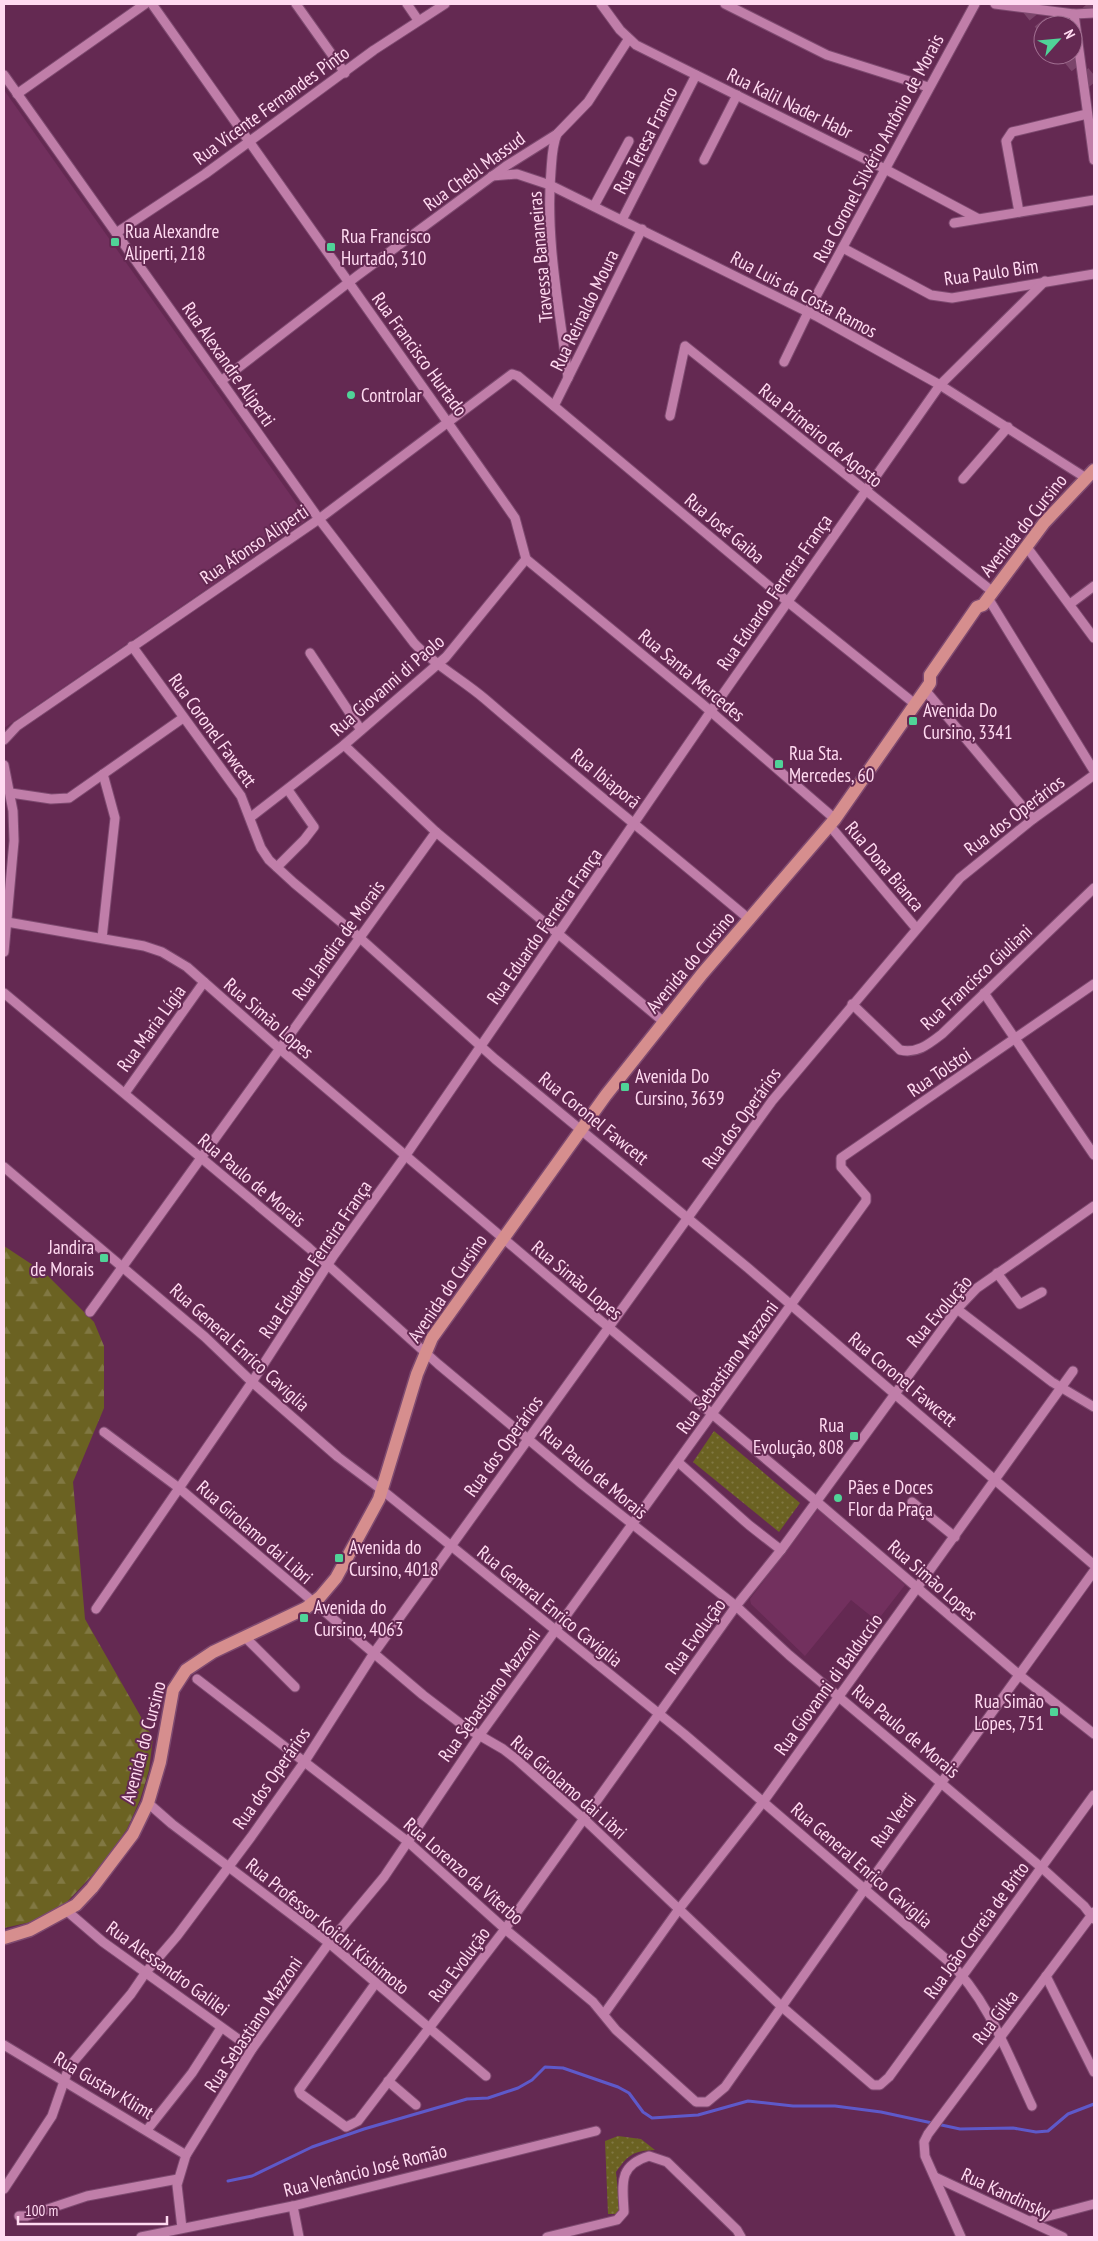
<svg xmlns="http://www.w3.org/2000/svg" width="1098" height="2241" font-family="'PT Sans Narrow',sans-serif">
<defs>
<pattern id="forest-firs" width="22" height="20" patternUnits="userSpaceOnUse" patternTransform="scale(1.25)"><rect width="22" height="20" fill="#6b6222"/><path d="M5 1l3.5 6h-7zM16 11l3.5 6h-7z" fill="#817843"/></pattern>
<pattern id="park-dots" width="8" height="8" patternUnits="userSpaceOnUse" patternTransform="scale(1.25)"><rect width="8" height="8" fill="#6b6222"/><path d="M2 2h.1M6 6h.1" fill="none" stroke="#817843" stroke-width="1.8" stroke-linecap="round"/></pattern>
</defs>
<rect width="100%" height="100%" fill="#642952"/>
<g fill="#72305e">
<path d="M4 90 306 517 304 522 4 728Z"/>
<path d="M818 1509 905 1585 877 1621 851 1600 805 1656 751 1604 750 1599Z"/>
</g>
<path fill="url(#forest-firs)" d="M4 1246 45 1273 94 1322 104 1346V1408L73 1482 85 1619 153 1738 149 1770 140 1800 127 1829 102 1865 66 1903 40 1920 4 1928Z"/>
<g fill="url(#park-dots)">
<path d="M714 1431 800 1503 779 1532 693 1462Z"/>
<path d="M618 2136 641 2139 655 2150C633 2151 629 2154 616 2172L620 2214H608L605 2141Z"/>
</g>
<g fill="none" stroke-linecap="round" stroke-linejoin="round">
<path stroke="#5e59ca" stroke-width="3" d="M228 2181 252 2176 312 2147 364 2129 443 2106 467 2099 488 2098 518 2088 532 2080 545 2067 563 2068 618 2087 629 2093 643 2112 652 2118 698 2115 748 2101 793 2106H835L881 2112 960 2129 1013 2128 1036 2132 1048 2131 1068 2114 1094 2104"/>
<g stroke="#7b446a" stroke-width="15" stroke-dasharray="15 8" stroke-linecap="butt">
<path d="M1026 4 1043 25"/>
<path d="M1087 4 1094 12"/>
<path d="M1068 55 1094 87"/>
</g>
<defs>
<g id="minor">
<path d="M152 4 499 495 515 518 526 559"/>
<path d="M296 4 345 73"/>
<path d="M407 4 418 20"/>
<path d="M601 4 620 30 636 45 885 169 977 218"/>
<path d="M725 4 827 55 928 87"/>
<path d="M995 4 1074 14 1094 13"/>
<path d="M1074 14 1094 160"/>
<path d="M4 75 319 519 414 643C432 663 463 680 485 699 572 774 662 846 750 920"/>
<path d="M17 94 145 4"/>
<path d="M557 134C552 146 552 158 551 171 545 240 560 310 568 378"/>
<path d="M704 160 737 95"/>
<path d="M492 176 517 174 550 185 818 317 940 385 1086 478"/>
<path d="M594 206 629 141"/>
<path d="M1019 212 1006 141 1012 132 1087 114"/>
<path d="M622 220 696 75"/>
<path d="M954 223 1094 200"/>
<path d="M116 233 205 174 374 50 445 4"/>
<path d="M843 248 931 295 952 298 1094 274"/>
<path d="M784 362 813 302 975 4"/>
<path d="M221 381 357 276 506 166 557 134 588 102 628 40"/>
<path d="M554 406 642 229"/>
<path d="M670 416 685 346 993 592"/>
<path d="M963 479 1008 427"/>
<path d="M1026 546 1094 638"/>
<path d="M526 559 701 703 835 819"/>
<path d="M988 598 1094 771"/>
<path d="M1070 604 1094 586"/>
<path d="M132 646 241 796 261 848 269 860 294 883 360 938 495 1059 748 1268 1094 1565"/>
<path d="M310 653 361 730"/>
<path d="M925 690 1033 819"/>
<path d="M4 740 17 726 319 519 512 374 518 376 554 406 788 602 915 704"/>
<path d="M344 745 436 832 664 1022"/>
<path d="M4 765 13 811 14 841 4 952"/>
<path d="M11 793 51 799 69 798 183 718"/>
<path d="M251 817 344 745 446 657 526 559"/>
<path d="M830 826 916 928"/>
<path d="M277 867 304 840 314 827 288 790"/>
<path d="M7 922 144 946 162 952 187 967 280 1049 570 1295 816 1501 1018 1674 1094 1734"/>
<path d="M102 938 115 818 103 774"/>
<path d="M4 993 309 1248 438 1364 583 1485 736 1606 789 1655 1042 1868 1084 1906 1094 1919"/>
<path d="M984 993 1094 1155"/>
<path d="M852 1004 900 1050C917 1054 929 1044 942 1034L1094 888"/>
<path d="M125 1093 204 982"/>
<path d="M4 1167 205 1337 252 1382 338 1457 382 1490 684 1734 947 1960C988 1998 1009 2057 1032 2106"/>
<path d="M997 1273 1020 1304 1042 1292"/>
<path d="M957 1309 1052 1382 1094 1407"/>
<path d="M90 1312 436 832"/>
<path d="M104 1432 179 1488 423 1695 465 1727 503 1749 516 1759 584 1819 781 2006 873 2085H880L889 2077 1094 1795"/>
<path d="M678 1462 749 1525 781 1550"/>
<path d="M912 1502 955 1537"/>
<path d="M96 1609 252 1382 334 1255 406 1155 711 711 940 385 1045 281"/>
<path d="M245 1637 295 1687"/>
<path d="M197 1679 407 1841 505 1929 593 2002 616 2030 696 2102H707L725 2087 864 1890 1094 1571"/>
<path d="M148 1803 172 1824 329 1943 486 2076"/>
<path d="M67 1911 103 1942 252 2049"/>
<path d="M1046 1976 1094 2072"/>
<path d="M375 1984 299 2090 301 2094 346 2127 358 2121 505 1929 736 1606 781 1550 957 1309 977 1288 1094 1206"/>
<path d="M604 2014 679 1909 763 1802 1073 1371"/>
<path d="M4 2045 186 2155"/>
<path d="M388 2081 416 2105"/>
<path d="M147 2130 192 2073 221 2028"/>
<path d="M935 2177 1063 2237"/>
<path d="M4 2189 52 2116 69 2067 131 1994 146 1972 177 1936 251 1837 305 1761 374 1653 772 1101 960 878 1033 819 1094 775"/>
<path d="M293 2206 299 2237"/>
<path d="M19 2216H27L87 2196 178 2179"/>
<path d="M1030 2221 1094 2204"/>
<path d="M182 2228 177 2185 186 2155 252 2049 329 1943 384 1877 479 1736 866 1201V1196L841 1167V1158L1094 984"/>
<path d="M141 2237 293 2206 596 2131"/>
<path d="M547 2237 617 2220 624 2212C623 2185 617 2166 649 2156L667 2162 737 2230 741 2237"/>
<path d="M961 2237 925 2156 924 2142 928 2134 1094 1912"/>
</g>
<path id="major" d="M4 1938 30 1930 76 1905 92 1888 133 1834 148 1803 160 1762 173 1690 186 1670 213 1652 306 1608 320 1597 336 1578 379 1499 417 1374 432 1338 606 1095 702 974 835 819 930 683V675L977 607 983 605 1044 523 1094 470"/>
</defs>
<use href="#minor" stroke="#7e4a70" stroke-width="11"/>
<use href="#major" stroke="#7e4a70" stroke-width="15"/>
<use href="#minor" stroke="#c07ea9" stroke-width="9"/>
<use href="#major" stroke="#d68e8e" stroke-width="12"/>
</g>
<g fill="#50d398" stroke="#642952" stroke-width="2">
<rect x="110" y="237" width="10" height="10" rx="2.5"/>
<rect x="326" y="242" width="10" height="10" rx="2.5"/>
<circle cx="351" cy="395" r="5"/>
<rect x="908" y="716" width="10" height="10" rx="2.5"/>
<rect x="774" y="759" width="10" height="10" rx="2.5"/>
<rect x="620" y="1082" width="10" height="10" rx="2.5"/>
<rect x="99" y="1253" width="10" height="10" rx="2.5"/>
<rect x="849" y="1431" width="10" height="10" rx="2.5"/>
<circle cx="838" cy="1498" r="5"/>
<rect x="334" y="1553" width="10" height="10" rx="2.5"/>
<rect x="299" y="1613" width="10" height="10" rx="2.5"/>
<rect x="1049" y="1707" width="10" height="10" rx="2.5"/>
</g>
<g text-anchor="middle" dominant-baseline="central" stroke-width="4" stroke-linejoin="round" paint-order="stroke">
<g font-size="19" fill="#ffdaf1" stroke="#642952">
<text transform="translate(790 103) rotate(26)">Rua Kalil Nader Habr</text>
<text transform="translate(271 105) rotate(-36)">Rua Vicente Fernandes Pinto</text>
<text transform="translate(645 140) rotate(-63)">Rua Teresa Franco</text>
<text transform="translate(878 148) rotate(-62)">Rua Coronel Silvério Antônio de Morais</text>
<text transform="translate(474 171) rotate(-36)">Rua Chebl Massud</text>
<text transform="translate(540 257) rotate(-95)">Travessa Bananeiras</text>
<text transform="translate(991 272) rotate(-8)">Rua Paulo Bim</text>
<text transform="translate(804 294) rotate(28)">Rua Luis da Costa Ramos</text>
<text transform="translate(584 310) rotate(-64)">Rua Reinaldo Moura</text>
<text transform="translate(420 354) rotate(54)">Rua Francisco Hurtado</text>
<text transform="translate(229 364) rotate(55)">Rua Alexandre Aliperti</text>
<text transform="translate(821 435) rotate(39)">Rua Primeiro de Agosto</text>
<text transform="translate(1023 525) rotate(-51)">Avenida do Cursino</text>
<text transform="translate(725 528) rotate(40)">Rua José Gaiba</text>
<text transform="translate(254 544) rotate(-34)">Rua Afonso Aliperti</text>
<text transform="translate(774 592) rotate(-55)">Rua Eduardo Ferreira França</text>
<text transform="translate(692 675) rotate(40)">Rua Santa Mercedes</text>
<text transform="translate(387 685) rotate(-41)">Rua Giovanni di Paolo</text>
<text transform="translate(213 730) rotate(54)">Rua Coronel Fawcett</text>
<text transform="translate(606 778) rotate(39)">Rua Ibiaporã</text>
<text transform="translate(1014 815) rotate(-37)">Rua dos Operários</text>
<text transform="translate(885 866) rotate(50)">Rua Dona Bianca</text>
<text transform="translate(544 926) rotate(-55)">Rua Eduardo Ferreira França</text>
<text transform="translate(338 940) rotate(-54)">Rua Jandira de Morais</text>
<text transform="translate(690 962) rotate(-50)">Avenida do Cursino</text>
<text transform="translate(976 977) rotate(-43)">Rua Francisco Giuliani</text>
<text transform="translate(269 1018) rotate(41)">Rua Simão Lopes</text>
<text transform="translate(151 1028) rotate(-54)">Rua Maria Lígia</text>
<text transform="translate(939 1072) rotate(-34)">Rua Tolstoi</text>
<text transform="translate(594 1118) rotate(39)">Rua Coronel Fawcett</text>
<text transform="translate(741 1118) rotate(-54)">Rua dos Operários</text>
<text transform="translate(252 1180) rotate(40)">Rua Paulo de Morais</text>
<text transform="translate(315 1259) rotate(-56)">Rua Eduardo Ferreira França</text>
<text transform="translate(577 1280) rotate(40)">Rua Simão Lopes</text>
<text transform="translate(447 1288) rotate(-56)">Avenida do Cursino</text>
<text transform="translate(939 1311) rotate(-49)">Rua Evolução</text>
<text transform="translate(240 1347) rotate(42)">Rua General Enrico Caviglia</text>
<text transform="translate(727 1367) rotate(-54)">Rua Sebastiano Mazzoni</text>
<text transform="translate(903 1379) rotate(40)">Rua Coronel Fawcett</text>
<text transform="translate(503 1446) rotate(-54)">Rua dos Operários</text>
<text transform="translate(594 1472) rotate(40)">Rua Paulo de Morais</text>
<text transform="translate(255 1532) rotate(41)">Rua Girolamo dai Libri</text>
<text transform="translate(933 1580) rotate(41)">Rua Simão Lopes</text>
<text transform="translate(550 1606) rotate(39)">Rua General Enrico Caviglia</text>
<text transform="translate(695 1636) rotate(-54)">Rua Evolução</text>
<text transform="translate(828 1684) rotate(-54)">Rua Giovanni di Balduccio</text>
<text transform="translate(489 1695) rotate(-54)">Rua Sebastiano Mazzoni</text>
<text transform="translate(906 1731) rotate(40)">Rua Paulo de Morais</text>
<text transform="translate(143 1742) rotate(-75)">Avenida do Cursino</text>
<text transform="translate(271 1778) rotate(-55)">Rua dos Operários</text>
<text transform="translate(569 1787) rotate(41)">Rua Girolamo dai Libri</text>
<text transform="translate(893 1820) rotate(-54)">Rua Verdi</text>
<text transform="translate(862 1865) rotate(41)">Rua General Enrico Caviglia</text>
<text transform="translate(464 1871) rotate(41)">Rua Lorenzo da Viterbo</text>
<text transform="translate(328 1926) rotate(39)">Rua Professor Koichi Kishimoto</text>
<text transform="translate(976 1930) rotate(-54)">Rua João Correia de Brito</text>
<text transform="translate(459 1964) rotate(-53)">Rua Evolução</text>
<text transform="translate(168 1968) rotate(36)">Rua Alessandro Galilei</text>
<text transform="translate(995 2017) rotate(-53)">Rua Gilka</text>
<text transform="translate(253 2024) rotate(-56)">Rua Sebastiano Mazzoni</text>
<text transform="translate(104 2085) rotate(31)">Rua Gustav Klimt</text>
<text transform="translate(365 2170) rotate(-14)">Rua Venâncio José Romão</text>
<text transform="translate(1006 2193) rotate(25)">Rua Kandinsky</text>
</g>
<g font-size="19" fill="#ffdaf1" stroke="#642952" text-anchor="start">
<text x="125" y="231">Rua Alexandre<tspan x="125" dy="22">Aliperti, 218</tspan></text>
<text x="341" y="236">Rua Francisco<tspan x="341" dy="22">Hurtado, 310</tspan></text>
<text x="361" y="395">Controlar</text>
<text x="923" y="710">Avenida Do<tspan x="923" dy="22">Cursino, 3341</tspan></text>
<text x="789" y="753">Rua Sta.<tspan x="789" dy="22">Mercedes, 60</tspan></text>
<text x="635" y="1076">Avenida Do<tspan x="635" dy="22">Cursino, 3639</tspan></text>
<text x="94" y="1247" text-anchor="end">Jandira<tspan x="94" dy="22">de Morais</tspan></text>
<text x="844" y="1425" text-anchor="end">Rua<tspan x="844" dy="22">Evolução, 808</tspan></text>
<text x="848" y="1487">Pães e Doces<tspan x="848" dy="22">Flor da Praça</tspan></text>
<text x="349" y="1547">Avenida do<tspan x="349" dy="22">Cursino, 4018</tspan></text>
<text x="314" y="1607">Avenida do<tspan x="314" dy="22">Cursino, 4063</tspan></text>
<text x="1044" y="1701" text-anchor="end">Rua Simão<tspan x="1044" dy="22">Lopes, 751</tspan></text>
</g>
</g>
<rect width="1098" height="2241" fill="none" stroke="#ffdaf1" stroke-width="10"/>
<g transform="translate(1058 40) rotate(63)"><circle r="24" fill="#642952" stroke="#a27092"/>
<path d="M0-4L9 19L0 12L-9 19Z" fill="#50d398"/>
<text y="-8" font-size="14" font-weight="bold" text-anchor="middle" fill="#ffdaf1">N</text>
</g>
<path d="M18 2216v8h149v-8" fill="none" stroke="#ffdaf1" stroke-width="2.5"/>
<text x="25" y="2216" font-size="15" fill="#ffdaf1" stroke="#642952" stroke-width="4" paint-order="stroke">100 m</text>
</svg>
